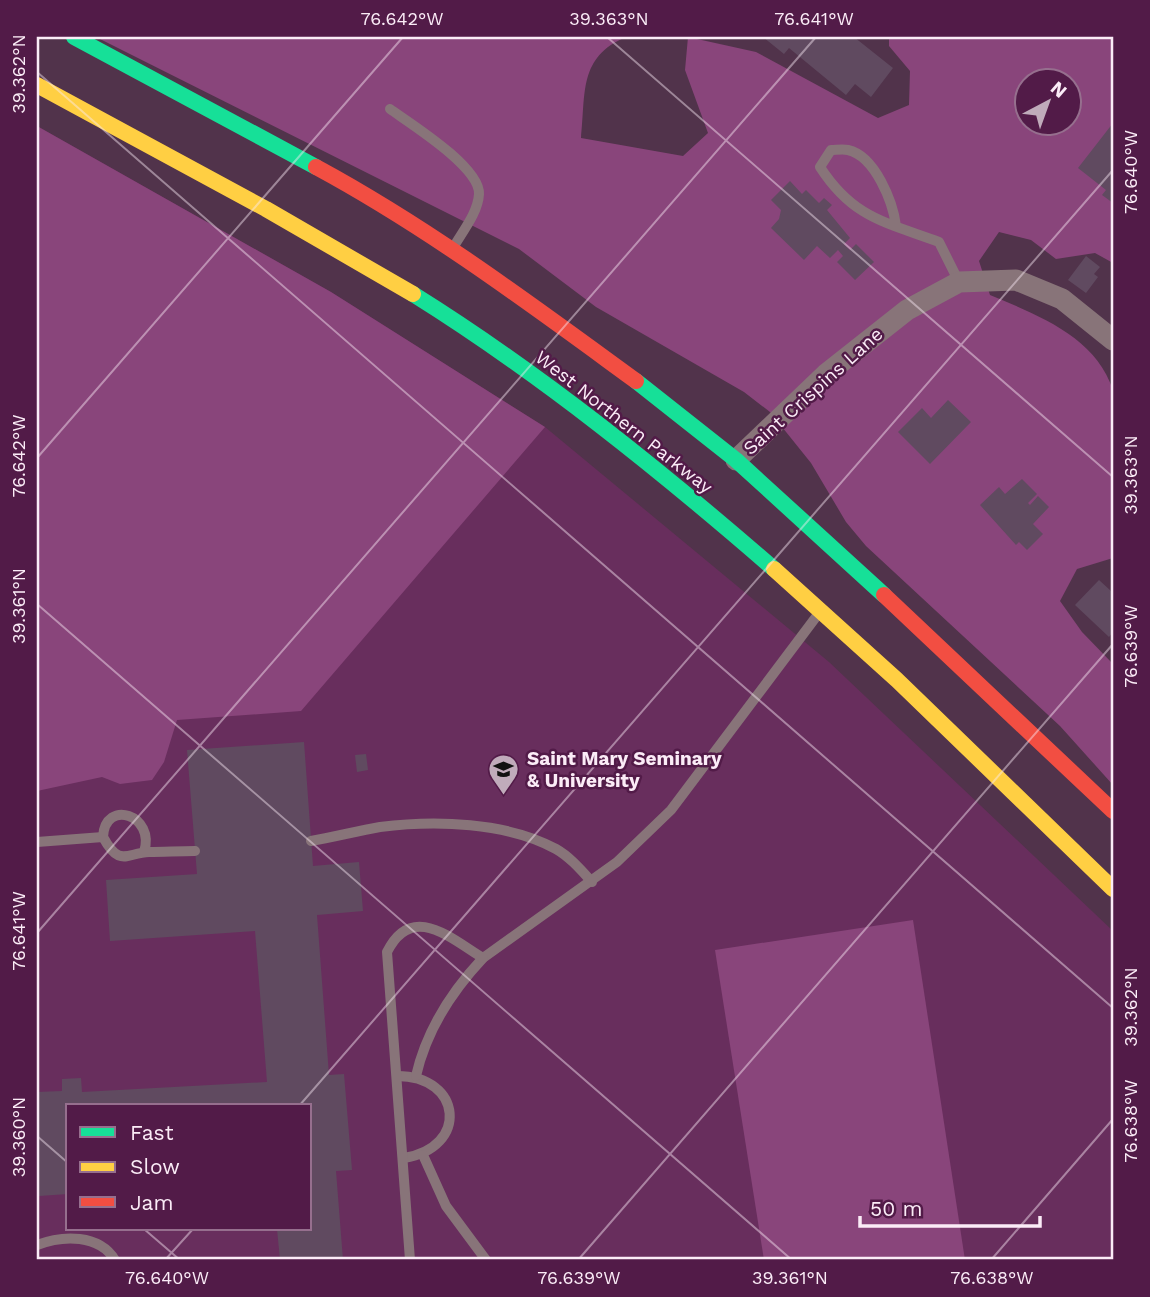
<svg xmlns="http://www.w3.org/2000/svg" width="1150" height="1297" font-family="'Work Sans',sans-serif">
<rect width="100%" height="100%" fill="#51334b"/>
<path fill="#682e5d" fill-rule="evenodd" d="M37 126 331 292 545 427 829 662 1113 931V1260H37ZM68 1106H310V1229H68Z"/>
<g fill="#89457b" fill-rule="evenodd">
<path d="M96 37H626C578 57 586 94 581 138L683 156 708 133 685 70 688 37 756 52 878 118 909 105 910 71 889 46V37H1113V263L1095 253 1056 259 1031 240 999 232 979 261 990 295C1038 315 1096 337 1113 390V558L1077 569 1060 601 1082 632 1113 664V785L1060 726 866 546 846 522 811 463 770 412 744 392 596 307 519 249ZM1028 80H1070V122H1028Z"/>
<path d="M37 126 331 292 545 427 301 711 177 720 164 762 152 780 120 784 102 777 37 791Z"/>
<path d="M913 920 965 1260H764L715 950Z"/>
</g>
<g fill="#604a60">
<path d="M763 37H854L893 68 871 97 855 84 846 95 789 48 784 54Z"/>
<path d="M1113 123V203L1102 195 1106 190 1078 168Z"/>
<path d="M790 181 802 194 806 190 819 203 824 198 832 205 827 210 850 238 844 244 850 250 856 244 874 262 855 280 837 262 843 256 838 250 830 258 817 246 804 260 771 228 779 219 781 210 771 200Z"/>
<path d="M1086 256 1100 267 1094 274 1098 277 1086 293 1068 280Z"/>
<path d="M948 400 971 422 930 464 898 432 922 408 931 418Z"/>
<path d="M1022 479 1037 494 1028 503 1030 505 1038 496 1049 507 1033 524 1043 534 1027 550 1019 542 1016 545 980 505 999 487 1005 494Z"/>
<path d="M1099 580 1111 591 1113 589V632L1109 637 1075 605Z"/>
<path d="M304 742 313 866 359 862 363 911 317 915 329 1075 344 1074 352 1170 336 1171 343 1260H280L277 1229H310V1106H68V1194L39 1196 37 1092 62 1091V1079L81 1078 82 1092 267 1082 255 931 110 941 106 880 197 874 187 750Z"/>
<path d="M366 754 368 770 357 772 355 755Z"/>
</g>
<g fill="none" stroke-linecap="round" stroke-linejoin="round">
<g stroke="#887479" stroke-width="10">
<path d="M390 109C411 124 480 167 479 194 478 213 462 232 453 248"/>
<path d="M896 226C893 202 875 156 848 150 843 149 836 150 831 150L820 167C853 218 885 222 939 242L959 282"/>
<path d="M311 841C334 837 357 831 380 827 435 820 507 822 556 849 570 857 581 870 592 882"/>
<path d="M37 842 103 837"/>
<path d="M144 852C156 815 105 798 103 837 120 868 126 853 149 852 164 852 179 851 195 851"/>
<path d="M397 1076C463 1076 469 1148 404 1158"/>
<path d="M416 1076C426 1032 452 991 483 958L617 862 671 810 819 613"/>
<path d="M423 1155 446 1206 486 1260"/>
<path d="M37 1245C63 1235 99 1234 115 1260"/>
<path d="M410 1260 387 952C412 902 450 938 483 958"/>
</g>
<path stroke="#887479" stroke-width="21" d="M736 460 826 374 907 310 959 282 1016 280 1062 299 1113 340"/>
<g stroke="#16e098" stroke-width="16">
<path d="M74 37 316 167"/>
<path d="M413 294C541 374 660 470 774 569"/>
<path d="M636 381 736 460 884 595"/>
</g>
<g stroke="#ffcf43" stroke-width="16">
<path d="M37 85 266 209 413 294"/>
<path d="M774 569 897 680 1113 889"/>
</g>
<g stroke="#f24e42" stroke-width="16">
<path d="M316 167C429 228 533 306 636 381"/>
<path d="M884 595 1113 811"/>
</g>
</g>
<path fill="none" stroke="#fbecf7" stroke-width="2" stroke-opacity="0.45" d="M607 37 1113 477M37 72 1113 1008M37 458 403 37M37 604 792 1260M37 933 816 37M299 1106 1113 170M37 1136 68 1163M144 1229 180 1260M165 1260 193 1229M578 1260 1113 644M991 1260 1113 1119"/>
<defs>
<symbol id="university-pin" viewBox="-11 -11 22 30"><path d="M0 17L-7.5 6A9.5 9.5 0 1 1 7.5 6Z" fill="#c0abbb" stroke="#521b48"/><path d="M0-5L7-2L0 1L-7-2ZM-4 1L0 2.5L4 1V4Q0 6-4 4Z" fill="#111"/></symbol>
</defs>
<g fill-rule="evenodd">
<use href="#university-pin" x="486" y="752" width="35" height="47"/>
</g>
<g text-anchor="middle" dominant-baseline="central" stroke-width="5" stroke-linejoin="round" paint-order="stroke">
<g font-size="19" fill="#fbecf7" stroke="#521b48">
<text transform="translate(813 391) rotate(-42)">Saint Crispins Lane</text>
<text transform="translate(624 422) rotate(38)">West Northern Parkway</text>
</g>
<g font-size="19" font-weight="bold" fill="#fbecf7" stroke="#521b48" text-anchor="start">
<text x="527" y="758">Saint Mary Seminary<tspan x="527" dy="22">&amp; University</tspan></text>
</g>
</g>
<rect width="1150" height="1297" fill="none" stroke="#521b48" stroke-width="77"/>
<rect x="66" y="1104" width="245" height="126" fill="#521b48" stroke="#966f8e" stroke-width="2"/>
<rect x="80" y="1127" width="35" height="10" fill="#16e098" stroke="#966f8e" stroke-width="2"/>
<text x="130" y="1140" font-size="21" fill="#fbecf7">Fast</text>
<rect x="80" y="1162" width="35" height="10" fill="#ffcf43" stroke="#966f8e" stroke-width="2"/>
<text x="130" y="1174" font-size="21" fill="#fbecf7">Slow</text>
<rect x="80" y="1197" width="35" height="10" fill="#f24e42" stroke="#966f8e" stroke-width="2"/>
<text x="130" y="1210" font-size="21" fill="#fbecf7">Jam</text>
<g transform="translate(1048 102) rotate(41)"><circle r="33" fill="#521b48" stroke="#966f8e" stroke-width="2"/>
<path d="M0-5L12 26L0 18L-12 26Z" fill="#c0abbb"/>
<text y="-10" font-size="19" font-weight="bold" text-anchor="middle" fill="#fbecf7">N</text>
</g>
<path d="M860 1216v10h180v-10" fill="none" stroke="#fbecf7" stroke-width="3.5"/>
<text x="870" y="1216" font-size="21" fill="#fbecf7" stroke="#521b48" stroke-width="5" paint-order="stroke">50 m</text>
<rect x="38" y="38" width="1074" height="1220" fill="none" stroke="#fbecf7" stroke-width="2.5"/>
<g font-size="18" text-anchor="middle" fill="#fbecf7">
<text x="402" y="25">76.642°W</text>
<text x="609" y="25">39.363°N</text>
<text x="814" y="25">76.641°W</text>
<text transform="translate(19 74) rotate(-90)" y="6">39.362°N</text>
<text transform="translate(1131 172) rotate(-90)" y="6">76.640°W</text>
<text transform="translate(19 456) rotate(-90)" y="6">76.642°W</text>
<text transform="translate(1131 475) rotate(-90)" y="6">39.363°N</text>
<text transform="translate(19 606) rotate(-90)" y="6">39.361°N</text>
<text transform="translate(1131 646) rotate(-90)" y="6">76.639°W</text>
<text transform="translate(19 931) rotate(-90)" y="6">76.641°W</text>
<text transform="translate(1131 1007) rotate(-90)" y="6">39.362°N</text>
<text transform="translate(1131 1121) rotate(-90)" y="6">76.638°W</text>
<text transform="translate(19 1137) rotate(-90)" y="6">39.360°N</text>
<text x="167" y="1284">76.640°W</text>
<text x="579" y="1284">76.639°W</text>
<text x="790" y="1284">39.361°N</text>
<text x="992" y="1284">76.638°W</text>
</g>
</svg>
